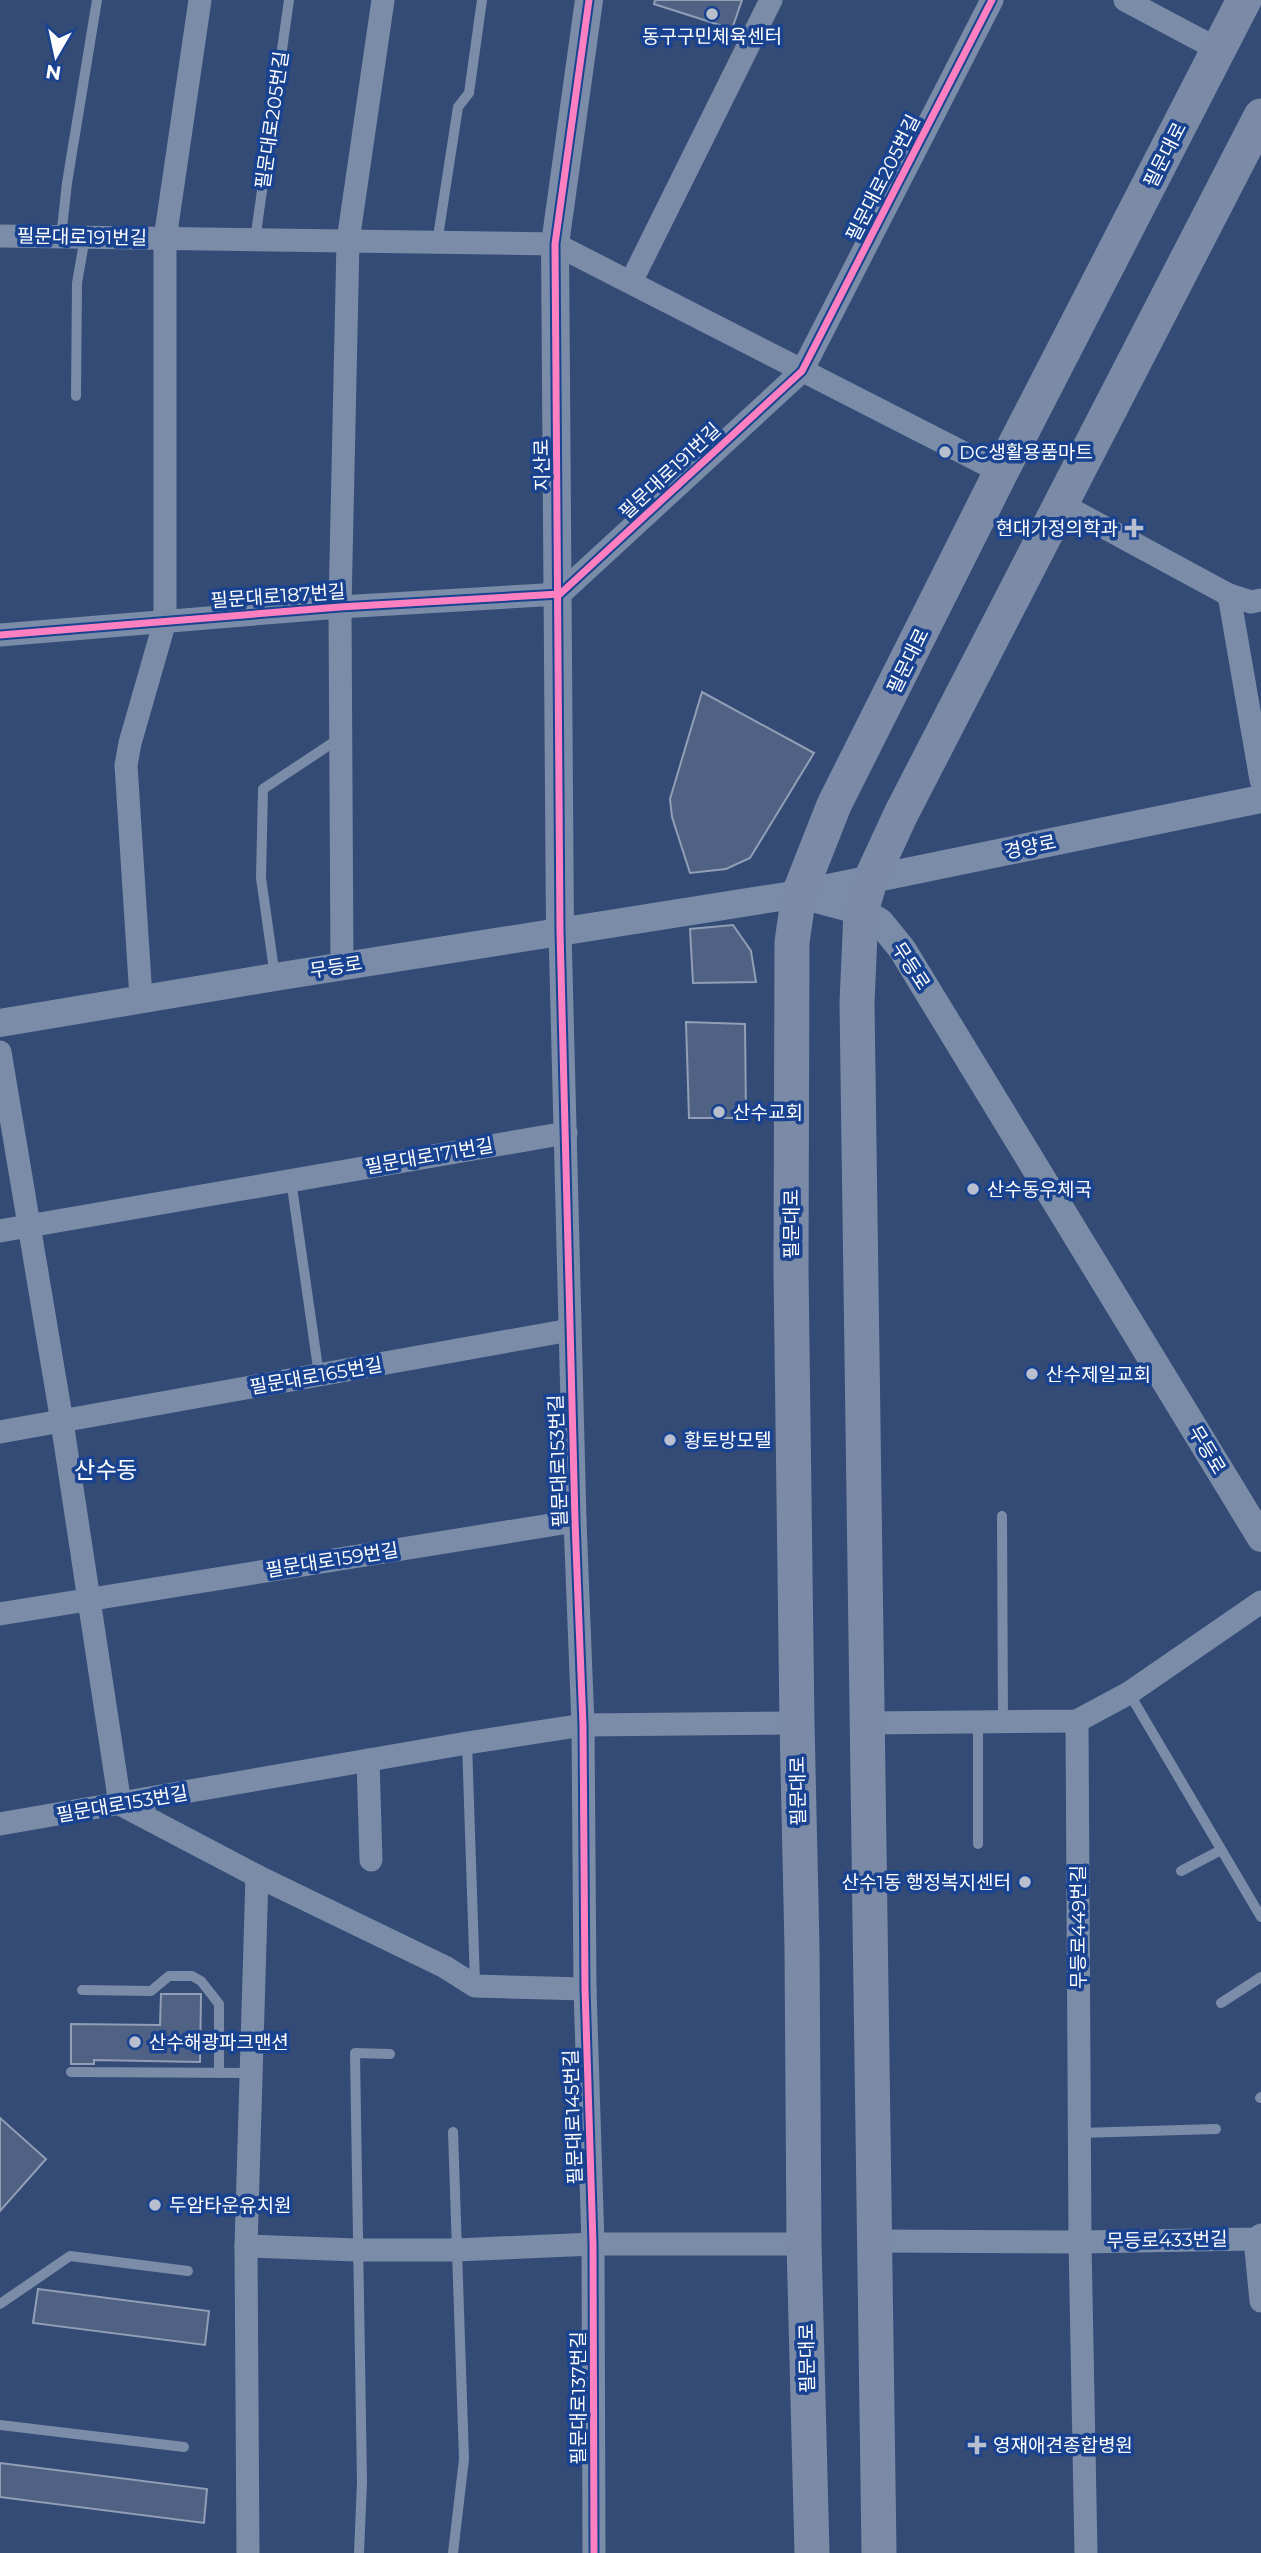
<svg xmlns="http://www.w3.org/2000/svg" width="1261" height="2553" font-family="Montserrat,'Noto Sans KR',sans-serif">
<rect width="100%" height="100%" fill="#344b75"/>
<g fill="#4f6284" stroke="#919eb6" stroke-width="2">
<path d="M655 0H742L732 29 654 4Z"/>
<path d="M702 692 814 753 750 858 726 869 690 873 672 817 670 799Z"/>
<path d="M733 925 751 951 756 982 693 983 690 929Z"/>
<path d="M686 1022 745 1024 746 1118H689Z"/>
<path d="M161 1994H201L200 2062 94 2060V2064H71V2024L160 2025Z"/>
<path d="M0 2118 46 2159 0 2211Z"/>
<path d="M38 2289 209 2311 205 2345 33 2323Z"/>
<path d="M0 2463 207 2489 204 2523 0 2497Z"/>
</g>
<g fill="none" stroke-linecap="round" stroke-linejoin="round">
<g stroke="#7b8ca8" stroke-width="10">
<path d="M61 237 67 183 97 0"/>
<path d="M255 240 289 0"/>
<path d="M437 243 458 107 469 93 482 0"/>
<path d="M76 396 77 283 85 237"/>
<path d="M275 977 261 878 263 789 340 738"/>
<path d="M291 1180 319 1375"/>
<path d="M1002 1516 1003 1722"/>
<path d="M1129 1693 1261 1917"/>
<path d="M467 1743 475 1983"/>
<path d="M978 1844V1722"/>
<path d="M1181 1871 1221 1850"/>
<path d="M82 1990 151 1991 169 1976H192L201 1981 219 2004V2073"/>
<path d="M1221 2003 1261 1977"/>
<path d="M71 2072 251 2073"/>
<path d="M1260 2098 1261 2097"/>
<path d="M1079 2133 1216 2129"/>
<path d="M0 2304 70 2256 188 2271"/>
<path d="M0 2425 184 2447"/>
<path d="M359 2553 362 2482 355 2053 390 2054"/>
<path d="M453 2553 464 2459 453 2132"/>
</g>
<g stroke="#7b8ca8" stroke-width="23">
<path d="M1125 0 1219 50"/>
<path d="M0 236 555 244 1001 472"/>
<path d="M631 282 771 0"/>
<path d="M1061 504 1229 595 1251 602 1261 600"/>
<path d="M1229 595 1261 780"/>
<path d="M0 635 340 607 560 594 802 371 992 0"/>
<path d="M560 931 575 1521 583 1725 585 1989 593 2244 594 2553"/>
<path d="M342 966 340 607 348 241 383 0"/>
<path d="M141 998 126 765 130 743 165 621V239L200 0"/>
<path d="M0 1052 62 1422 120 1804 257 1876 445 1967 475 1986 585 1989"/>
<path d="M0 1231 566 1133"/>
<path d="M0 1432 570 1330"/>
<path d="M0 1614 575 1521"/>
<path d="M1077 1721 1080 2242 1086 2553"/>
<path d="M867 1723 1077 1721 1129 1693 1261 1602"/>
<path d="M368 1760 371 1860"/>
<path d="M0 1824 467 1743 583 1725 797 1723"/>
<path d="M1255 2239 1261 2301"/>
<path d="M875 2241 1080 2242 1255 2239 1261 2235"/>
<path d="M246 2246 357 2250H456L593 2244H804"/>
<path d="M248 2553 246 2246 257 1876"/>
</g>
<g stroke="#7b8ca8" stroke-width="28">
<path d="M805 896 861 911 880 922 902 949 1261 1538"/>
<path d="M560 931 555 244 589 0"/>
<path d="M0 1023 275 977 799 894 1261 799"/>
</g>
<g stroke="#7b8ba7" stroke-width="35">
<path d="M812 2553 804 2244 802 1947 797 1723 791 1271 792 942 799 894 834 805 1001 472 1244 0"/>
<path d="M879 2553 857 1003 861 911 870 881 901 814 1261 116"/>
</g>
<defs>
<g id="cycleway">
<path d="M589 0 555 244 560 931 575 1521 583 1725 585 1989 593 2244 594 2553"/>
<path d="M0 635 340 607 560 594 802 371 992 0"/>
</g>
</defs>
<use href="#cycleway" stroke="#194390" stroke-width="11"/>
<use href="#cycleway" stroke="#ff80c0" stroke-width="7"/>
</g>
<g fill="#b8c0cf" stroke="#194390" stroke-width="2.5">
<circle cx="712" cy="14" r="7"/>
<circle cx="945" cy="452" r="7"/>
<path d="M1130.5 517.5h7v7h7v7h-7v7h-7v-7h-7v-7h7z"/>
<circle cx="719" cy="1112" r="7"/>
<circle cx="973" cy="1189" r="7"/>
<circle cx="1032" cy="1374" r="7"/>
<circle cx="670" cy="1440" r="7"/>
<circle cx="1025" cy="1882" r="7"/>
<circle cx="135" cy="2042" r="7"/>
<circle cx="155" cy="2205" r="7"/>
<path d="M973.5 2434.5h7v7h7v7h-7v7h-7v-7h-7v-7h7z"/>
</g>
<g text-anchor="middle" dominant-baseline="central" stroke-width="7" stroke-linejoin="round" paint-order="stroke">
<g font-size="19" fill="#fff" stroke="#194390" text-anchor="start">
<text x="712" y="36" text-anchor="middle">동구구민체육센터</text>
<text x="959" y="452">DC생활용품마트</text>
<text x="1118" y="528" text-anchor="end">현대가정의학과</text>
<text x="733" y="1112">산수교회</text>
<text x="987" y="1189">산수동우체국</text>
<text x="1046" y="1374">산수제일교회</text>
<text x="684" y="1440">황토방모텔</text>
<text x="1011" y="1882" text-anchor="end">산수1동 행정복지센터</text>
<text x="149" y="2042">산수해광파크맨션</text>
<text x="169" y="2205">두암타운유치원</text>
<text x="993" y="2445">영재애견종합병원</text>
</g>
<g font-size="19" fill="#fff" stroke="#194390">
<text transform="translate(272 120) rotate(-82)">필문대로205번길</text>
<text transform="translate(1165 155) rotate(-63)">필문대로</text>
<text transform="translate(883 178) rotate(-63)">필문대로205번길</text>
<text transform="translate(82 237) rotate(1)">필문대로191번길</text>
<text transform="translate(542 465) rotate(-91)">지산로</text>
<text transform="translate(670 471) rotate(-43)">필문대로191번길</text>
<text transform="translate(278 596) rotate(-4)">필문대로187번길</text>
<text transform="translate(908 661) rotate(-64)">필문대로</text>
<text transform="translate(1030 847) rotate(-12)">경양로</text>
<text transform="translate(911 966) rotate(57)">무등로</text>
<text transform="translate(336 967) rotate(-9)">무등로</text>
<text transform="translate(429 1156) rotate(-10)">필문대로171번길</text>
<text transform="translate(791 1224) rotate(-90)">필문대로</text>
<text transform="translate(316 1376) rotate(-10)">필문대로165번길</text>
<text transform="translate(1207 1450) rotate(59)">무등로</text>
<text transform="translate(558 1461) rotate(-92)">필문대로153번길</text>
<text transform="translate(332 1560) rotate(-9)">필문대로159번길</text>
<text transform="translate(798 1791) rotate(-91)">필문대로</text>
<text transform="translate(122 1804) rotate(-10)">필문대로153번길</text>
<text transform="translate(1078 1927) rotate(-90)">무등로449번길</text>
<text transform="translate(573 2117) rotate(-92)">필문대로145번길</text>
<text transform="translate(1167 2240) rotate(-1)">무등로433번길</text>
<text transform="translate(807 2358) rotate(-91)">필문대로</text>
<text transform="translate(578 2398) rotate(-90)">필문대로137번길</text>
</g>
<g font-size="23" fill="#fff" stroke="#194390">
<text x="106" y="1470">산수동</text>
</g>
</g>
<g transform="translate(56 56) rotate(189)" stroke="#194390" stroke-width="5" paint-order="stroke">
<path d="M0-5L12 26L0 18L-12 26Z" fill="#ffffff"/>
<text y="-10" font-size="19" font-weight="bold" text-anchor="middle" fill="#ffffff">N</text>
</g>
</svg>
